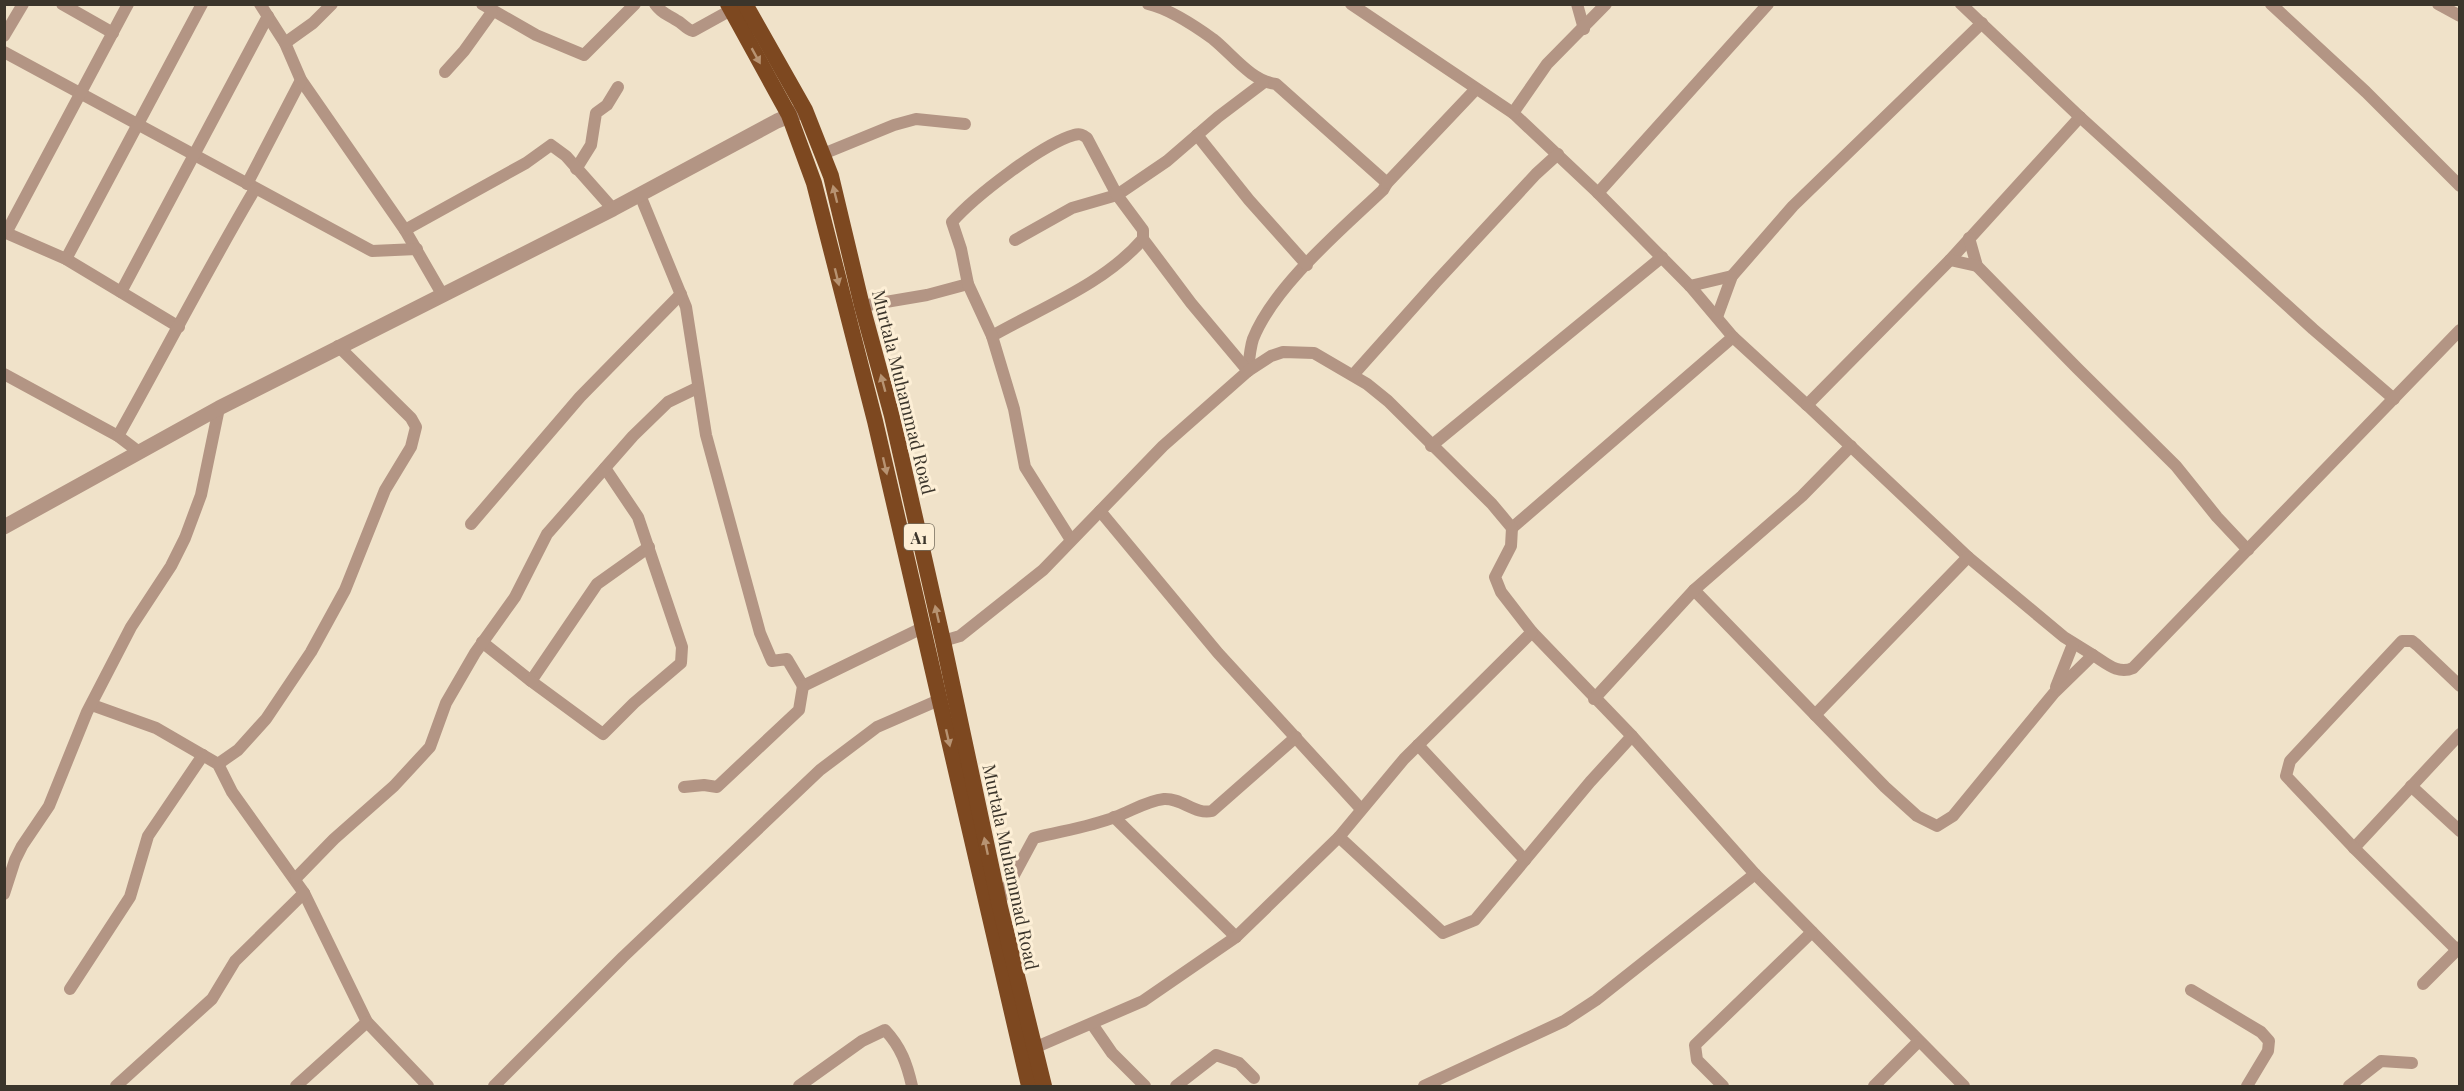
<svg xmlns="http://www.w3.org/2000/svg" width="2464" height="1091" font-family="'Playfair Display',serif">
<rect width="100%" height="100%" fill="#f0e2c9"/>
<g fill="none" stroke-linecap="round" stroke-linejoin="round">
<g stroke="#b39584" stroke-width="12">
<path d="M62 4 113 33"/>
<path d="M260 4 285 43 301 80 405 230 442 294"/>
<path d="M482 4 536 35 584 55 635 4"/>
<path d="M655 4C662 14 667 14 676 20 683 23 685 29 693 31L731 10"/>
<path d="M1148 4C1170 9 1195 26 1213 39 1232 54 1251 81 1276 84L1387 183 1383 190C1341 230 1274 286 1253 339 1250 348 1249 361 1248 371"/>
<path d="M1351 4 1513 113 1598 193 1690 286 1733 337 1807 405 1950 260 2080 117"/>
<path d="M1577 4 1584 29"/>
<path d="M1961 4 2080 117 2313 329 2394 399"/>
<path d="M2271 4 2366 92 2460 186"/>
<path d="M2438 4 2460 16"/>
<path d="M4 36 23 4"/>
<path d="M285 43 313 23 332 4"/>
<path d="M4 52 372 251 417 249"/>
<path d="M445 72 464 51 492 12"/>
<path d="M1513 113 1547 64 1606 4"/>
<path d="M1197 135 1249 200 1307 265"/>
<path d="M823 154 894 125 916 119 965 124"/>
<path d="M576 169 591 145 596 113 607 105 618 87"/>
<path d="M1387 183 1476 89"/>
<path d="M247 184 301 80"/>
<path d="M1598 193 1768 4"/>
<path d="M640 195 686 307 706 435 760 633 772 661 787 659 803 686 922 628"/>
<path d="M405 230 526 163 551 145 566 156 613 209"/>
<path d="M4 232 66 259 179 327"/>
<path d="M6 233 128 4"/>
<path d="M1969 238 1977 266 2077 368 2176 466 2217 517 2248 550"/>
<path d="M1015 240 1072 208 1117 195 1167 161 1218 117 1263 83"/>
<path d="M66 259 202 4"/>
<path d="M1950 260 1977 266"/>
<path d="M1690 286 1732 276"/>
<path d="M121 292 268 16"/>
<path d="M862 306 927 295 968 284"/>
<path d="M1717 317 1732 276 1793 206 1982 23"/>
<path d="M992 336C1043 307 1104 284 1143 239"/>
<path d="M4 374 118 436 139 452"/>
<path d="M1353 375 1436 282 1536 174 1558 154"/>
<path d="M1807 405 1968 557 2064 637 2093 655"/>
<path d="M118 436C164 354 207 270 255 189"/>
<path d="M1431 446 1662 257"/>
<path d="M1100 511 1218 653 1361 809"/>
<path d="M471 524 580 397 681 294"/>
<path d="M1512 528 1733 337"/>
<path d="M1071 540 1025 467 1014 409 992 336 968 284 961 249 952 222C974 197 1042 144 1074 135 1080 133 1083 135 1087 138L1117 195 1143 230V239L1191 303 1248 371"/>
<path d="M1694 590 1885 787 1917 816 1937 826 1953 816 2054 693 2093 655C2106 663 2118 675 2133 668L2460 330"/>
<path d="M943 641 960 636 1043 570 1163 446 1248 371 1271 356 1283 352 1314 353 1367 384 1388 401 1492 504 1512 528 1511 546 1495 577 1501 592 1532 632 1632 736 1755 874 1964 1086"/>
<path d="M482 642 531 681 597 584 649 547"/>
<path d="M531 681 603 734 634 703 681 663 682 647 638 517 605 468"/>
<path d="M2056 687 2073 644"/>
<path d="M1594 699 1694 590 1802 496 1851 446"/>
<path d="M92 705 156 728 218 764 232 792 304 893 367 1022 428 1086"/>
<path d="M1815 715 1968 557"/>
<path d="M1418 745 1525 860"/>
<path d="M218 764 238 750 266 719 311 652 345 590 385 490 411 447 416 427 411 418 338 346"/>
<path d="M2411 786 2460 831"/>
<path d="M684 787 704 785 717 787 799 710 803 686"/>
<path d="M1114 817 1236 937"/>
<path d="M1339 837 1443 933 1475 920 1590 782 1632 736"/>
<path d="M2354 848 2460 734"/>
<path d="M296 878 334 839 394 786 430 747 446 703 475 653 515 597 547 534 633 436 668 402 697 388"/>
<path d="M4 894 15 860 22 846 49 806 87 712 131 627 171 566 185 538 201 495 219 408"/>
<path d="M999 903 1034 838C1061 831 1090 827 1115 817 1132 811 1146 801 1164 799 1182 798 1195 815 1212 811L1296 737"/>
<path d="M2457 950 2354 848 2286 776 2290 761 2402 641H2412L2417 645 2460 686"/>
<path d="M2423 984 2460 947"/>
<path d="M70 989 130 897 148 836 203 755"/>
<path d="M2191 990 2261 1032 2269 1041 2268 1051 2247 1086"/>
<path d="M1092 1024 1112 1053 1145 1086"/>
<path d="M1034 1048 1143 1001 1236 937 1339 837 1404 759 1532 632"/>
<path d="M116 1086 212 999 235 961 304 893"/>
<path d="M296 1086 367 1022"/>
<path d="M494 1086 623 957 820 770 877 727 939 700"/>
<path d="M799 1086 862 1041 885 1030C901 1047 907 1064 912 1086"/>
<path d="M1176 1086 1216 1055 1239 1063 1254 1078"/>
<path d="M1424 1086 1564 1021 1596 1000 1755 874"/>
<path d="M1723 1086 1697 1060 1695 1045 1812 932"/>
<path d="M1874 1086 1918 1042"/>
<path d="M2349 1086 2381 1061 2412 1063"/>
</g>
<path stroke="#b39584" stroke-width="15" d="M4 527 219 408 613 209 777 121 799 112"/>
<g stroke="#7d4820" stroke-width="16">
<path d="M728 4 789 115 814 183 875 421 1029 1086"/>
<path d="M745 4 805 110 831 176 862 306 892 416 943 641 999 903 1044 1086"/>
</g>
</g>
<defs><path id="oneway-solid" d="M-6-.8H1V-3.2L6.5 0L1 3.2V.8H-6Z" transform="scale(1.5)"/></defs>
<g fill="#b79372">
<use href="#oneway-solid" transform="translate(756 56) rotate(61)"/>
<use href="#oneway-solid" transform="translate(835 194) rotate(-104)"/>
<use href="#oneway-solid" transform="translate(837 277) rotate(76)"/>
<use href="#oneway-solid" transform="translate(883 383) rotate(-105)"/>
<use href="#oneway-solid" transform="translate(885 466) rotate(77)"/>
<use href="#oneway-solid" transform="translate(937 614) rotate(-103)"/>
<use href="#oneway-solid" transform="translate(948 738) rotate(77)"/>
<use href="#oneway-solid" transform="translate(986 846) rotate(-102)"/>
</g>
<g text-anchor="middle" dominant-baseline="central" stroke-width="6" stroke-linejoin="round" paint-order="stroke">
<rect fill="#fdefd6" stroke="#756d5e" stroke-width="1.5" x="904" y="524" width="30" height="26" rx="4.5"/>
<g font-size="16" font-weight="bold" fill="#3b352b">
<text x="919" y="537">A1</text>
</g>
<g font-size="18" fill="#3b352b" stroke="#fdefd6">
<text transform="translate(904 392) rotate(76)">Murtala Muhammad Road</text>
<text transform="translate(1011 867) rotate(78)">Murtala Muhammad Road</text>
</g>
</g>
<rect width="2464" height="1091" fill="none" stroke="#3b352b" stroke-width="12"/>
</svg>
